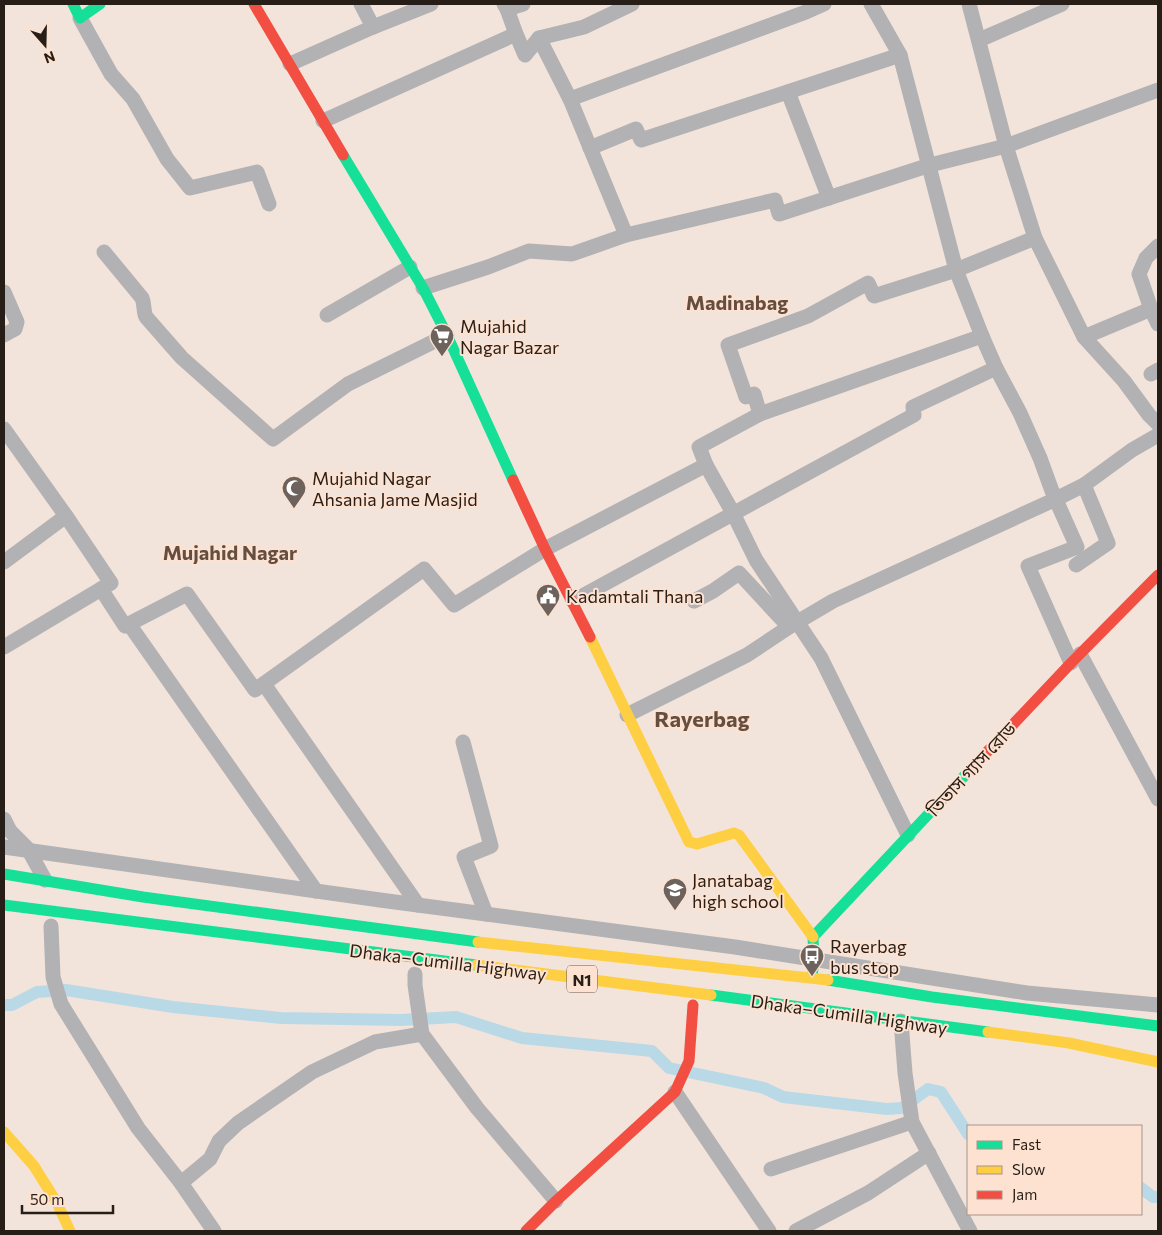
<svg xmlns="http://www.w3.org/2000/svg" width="1162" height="1235" font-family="Commissioner,'Noto Sans Bengali',sans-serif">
<rect width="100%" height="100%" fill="#f3e4db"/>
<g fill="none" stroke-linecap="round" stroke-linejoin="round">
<g stroke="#bad9e7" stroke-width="12">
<path d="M4 1005H12L37 992 66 990 173 1007 281 1018 401 1020 456 1017 522 1038 652 1051 669 1068 764 1088 783 1097 887 1109 902 1108 928 1089 941 1092 968 1134"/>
<path d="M1141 1188 1153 1197H1158"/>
</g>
<g stroke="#b2b2b4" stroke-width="15">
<path d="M361 4 373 27"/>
<path d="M504 4 507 9 523 4"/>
<path d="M969 4 1006 146 1158 90"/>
<path d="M507 9 516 34"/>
<path d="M80 18 111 74 133 99 167 159 190 188 257 172 269 204"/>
<path d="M539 38 570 99"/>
<path d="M979 40 1062 4"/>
<path d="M900 55 956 270 982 336 996 368 1020 413 1040 458 1052 491 1077 547 1028 566 1071 663"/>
<path d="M290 64 373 27 431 4"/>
<path d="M788 92 829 198"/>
<path d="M323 121 516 34 525 55 539 38 584 27 632 4"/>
<path d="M590 148 636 129 641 140 900 55 871 4"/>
<path d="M626 235 775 200 779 214 930 165 1006 146 1035 238 956 270 874 296 868 283 808 316 728 345 746 397 754 394 760 414"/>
<path d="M1035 238 1084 337 1151 309"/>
<path d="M1158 246 1146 258 1139 274 1151 309 1158 324"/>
<path d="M104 252 142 298C145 305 143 311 146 317L182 358 273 439 348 384 447 335"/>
<path d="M423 288 488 267 529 251 572 254 626 235 570 99 806 12 824 4"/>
<path d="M4 292 17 322 15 329 4 335"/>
<path d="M327 315 410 267"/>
<path d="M1084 337 1124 381 1149 415 1158 424"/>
<path d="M1151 374 1158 370"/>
<path d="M4 429 66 516"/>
<path d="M706 465 733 513 756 560 821 658 908 835"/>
<path d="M1084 485 1132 450 1158 435"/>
<path d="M4 562 66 516 111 583 101 589 125 626 187 594 255 690 424 569 454 605 545 549 706 465 699 447 760 414 982 336"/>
<path d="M573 601 914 415 913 407 996 368"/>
<path d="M694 601 713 591 739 573 789 627"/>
<path d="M129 624 316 891"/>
<path d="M4 647 101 589"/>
<path d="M1080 654 1158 799"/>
<path d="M264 684 418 905"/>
<path d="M627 715 747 655 789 627 833 601 1056 499 1084 485 1108 543 1076 565"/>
<path d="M463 742 491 846 464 857 486 914"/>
<path d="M4 819 10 831 28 849 45 880"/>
<path d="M4 847 380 900 735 947 1027 993 1158 1005"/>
<path d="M51 926 53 977 61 1004 138 1128 181 1183 214 1231"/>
<path d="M415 974V985L422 1034 477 1108 556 1201"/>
<path d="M901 1021 905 1073 912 1122 970 1231"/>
<path d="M675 1092 769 1231"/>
<path d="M771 1169 912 1122"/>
<path d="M181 1183 210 1159 219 1141 238 1123 312 1072 375 1042 422 1034"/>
<path d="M796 1231 868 1193 929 1153"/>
</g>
<g stroke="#16e098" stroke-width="11">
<path d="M73 4 80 18 100 4"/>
<path d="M343 155 423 288 447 335 513 480"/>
<path d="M4 874 143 897 478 942"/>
<path d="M4 905 476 965"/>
<path d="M812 977 814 959 813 937 969 771"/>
<path d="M828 980 932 997 1158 1026"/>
<path d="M711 995 988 1032"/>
</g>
<g stroke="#ffcf43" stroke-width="11">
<path d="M590 637 689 842 697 844 734 833 739 835 813 937"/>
<path d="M478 942 828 980"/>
<path d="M476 965 711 995"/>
<path d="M988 1032 1069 1043 1158 1062"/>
<path d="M4 1132 34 1166 57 1203 70 1231"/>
</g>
<g stroke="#f24e42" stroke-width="11">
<path d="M254 4 343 155"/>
<path d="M513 480 545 549 590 637"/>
<path d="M969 771 1071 663 1158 575"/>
<path d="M526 1231 556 1201 675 1092 689 1061 693 1005"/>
</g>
</g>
<defs>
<symbol id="supermarket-pin" viewBox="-11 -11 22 30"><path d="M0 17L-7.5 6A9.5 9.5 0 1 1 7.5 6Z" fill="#6e635c" stroke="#fde2d1"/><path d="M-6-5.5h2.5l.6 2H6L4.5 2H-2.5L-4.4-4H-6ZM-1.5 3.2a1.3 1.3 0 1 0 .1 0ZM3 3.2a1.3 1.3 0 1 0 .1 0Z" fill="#fff"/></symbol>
<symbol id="mosque-pin" viewBox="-11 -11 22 30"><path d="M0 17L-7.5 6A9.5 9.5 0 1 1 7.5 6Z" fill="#6e635c" stroke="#fde2d1"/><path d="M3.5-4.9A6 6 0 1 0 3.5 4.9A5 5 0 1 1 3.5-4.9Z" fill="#fff"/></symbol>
<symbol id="civic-pin" viewBox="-11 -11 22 30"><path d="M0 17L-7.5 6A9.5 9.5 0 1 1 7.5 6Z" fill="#6e635c" stroke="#fde2d1"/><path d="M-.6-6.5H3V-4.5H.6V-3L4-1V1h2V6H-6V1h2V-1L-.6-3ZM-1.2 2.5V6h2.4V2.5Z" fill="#fff"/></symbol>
<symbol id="school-pin" viewBox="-11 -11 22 30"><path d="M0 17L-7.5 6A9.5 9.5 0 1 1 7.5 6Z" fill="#6e635c" stroke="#fde2d1"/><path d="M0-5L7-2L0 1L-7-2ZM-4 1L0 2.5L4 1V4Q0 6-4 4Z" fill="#fff"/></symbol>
<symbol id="bus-pin" viewBox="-11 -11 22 30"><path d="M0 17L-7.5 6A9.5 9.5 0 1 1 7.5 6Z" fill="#6e635c" stroke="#fde2d1"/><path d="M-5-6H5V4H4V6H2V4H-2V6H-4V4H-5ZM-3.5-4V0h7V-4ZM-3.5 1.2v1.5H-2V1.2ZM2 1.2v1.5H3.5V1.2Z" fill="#fff"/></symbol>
</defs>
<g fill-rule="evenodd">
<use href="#supermarket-pin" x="428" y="322" width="28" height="38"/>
<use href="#mosque-pin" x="280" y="474" width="28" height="38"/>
<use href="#civic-pin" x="534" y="582" width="28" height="38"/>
<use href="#school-pin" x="661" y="876" width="28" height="38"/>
<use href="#bus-pin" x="798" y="942" width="28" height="38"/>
</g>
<g text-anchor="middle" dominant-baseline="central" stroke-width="4" stroke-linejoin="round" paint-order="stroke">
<rect fill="#fde2d1" stroke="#67594f" stroke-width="1" x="567" y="965.5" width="30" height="27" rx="4"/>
<g font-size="16" font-weight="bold" fill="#271e17">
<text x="582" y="979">N1</text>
</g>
<g font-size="18" fill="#271e17" stroke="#fde2d1" text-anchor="start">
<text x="460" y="326">Mujahid<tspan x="460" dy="21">Nagar Bazar</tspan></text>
<text x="312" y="478">Mujahid Nagar<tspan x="312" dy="21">Ahsania Jame Masjid</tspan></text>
<text x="566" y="596">Kadamtali Thana</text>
<text x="692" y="880">Janatabag<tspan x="692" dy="21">high school</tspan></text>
<text x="830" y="946">Rayerbag<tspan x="830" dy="21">bus stop</tspan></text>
</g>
<g font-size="18" fill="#271e17" stroke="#fde2d1">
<text transform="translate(971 769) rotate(-47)">তিতাস গ্যাস রোড</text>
<text transform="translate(448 962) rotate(7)">Dhaka–Cumilla Highway</text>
<text transform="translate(849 1014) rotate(8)">Dhaka–Cumilla Highway</text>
</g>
<g font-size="20" font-weight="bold" fill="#654e40" stroke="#fde2d1">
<text x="737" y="302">Madinabag</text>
<text x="230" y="552">Mujahid Nagar</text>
</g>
<g font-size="22" font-weight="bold" fill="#654e40" stroke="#fde2d1">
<text x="702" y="718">Rayerbag</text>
</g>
</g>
<rect width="1162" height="1235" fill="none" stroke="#271e17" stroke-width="10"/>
<rect x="967" y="1125" width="175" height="90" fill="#fde2d1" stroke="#a79487"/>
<rect x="977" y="1141" width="25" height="8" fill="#16e098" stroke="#a79487"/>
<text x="1012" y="1150" font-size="15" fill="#271e17">Fast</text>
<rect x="977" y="1166" width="25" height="8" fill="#ffcf43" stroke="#a79487"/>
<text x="1012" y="1175" font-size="15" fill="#271e17">Slow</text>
<rect x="977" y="1191" width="25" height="8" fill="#f24e42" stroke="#a79487"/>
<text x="1012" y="1200" font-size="15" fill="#271e17">Jam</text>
<g transform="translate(45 45) rotate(160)" stroke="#fde2d1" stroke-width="4" paint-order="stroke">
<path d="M0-4L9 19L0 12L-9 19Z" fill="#271e17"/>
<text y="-8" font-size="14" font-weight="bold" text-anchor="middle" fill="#271e17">N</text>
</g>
<path d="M22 1205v8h91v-8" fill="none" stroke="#271e17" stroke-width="2.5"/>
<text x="30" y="1205" font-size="15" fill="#271e17" stroke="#fde2d1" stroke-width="4" paint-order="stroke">50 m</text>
</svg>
